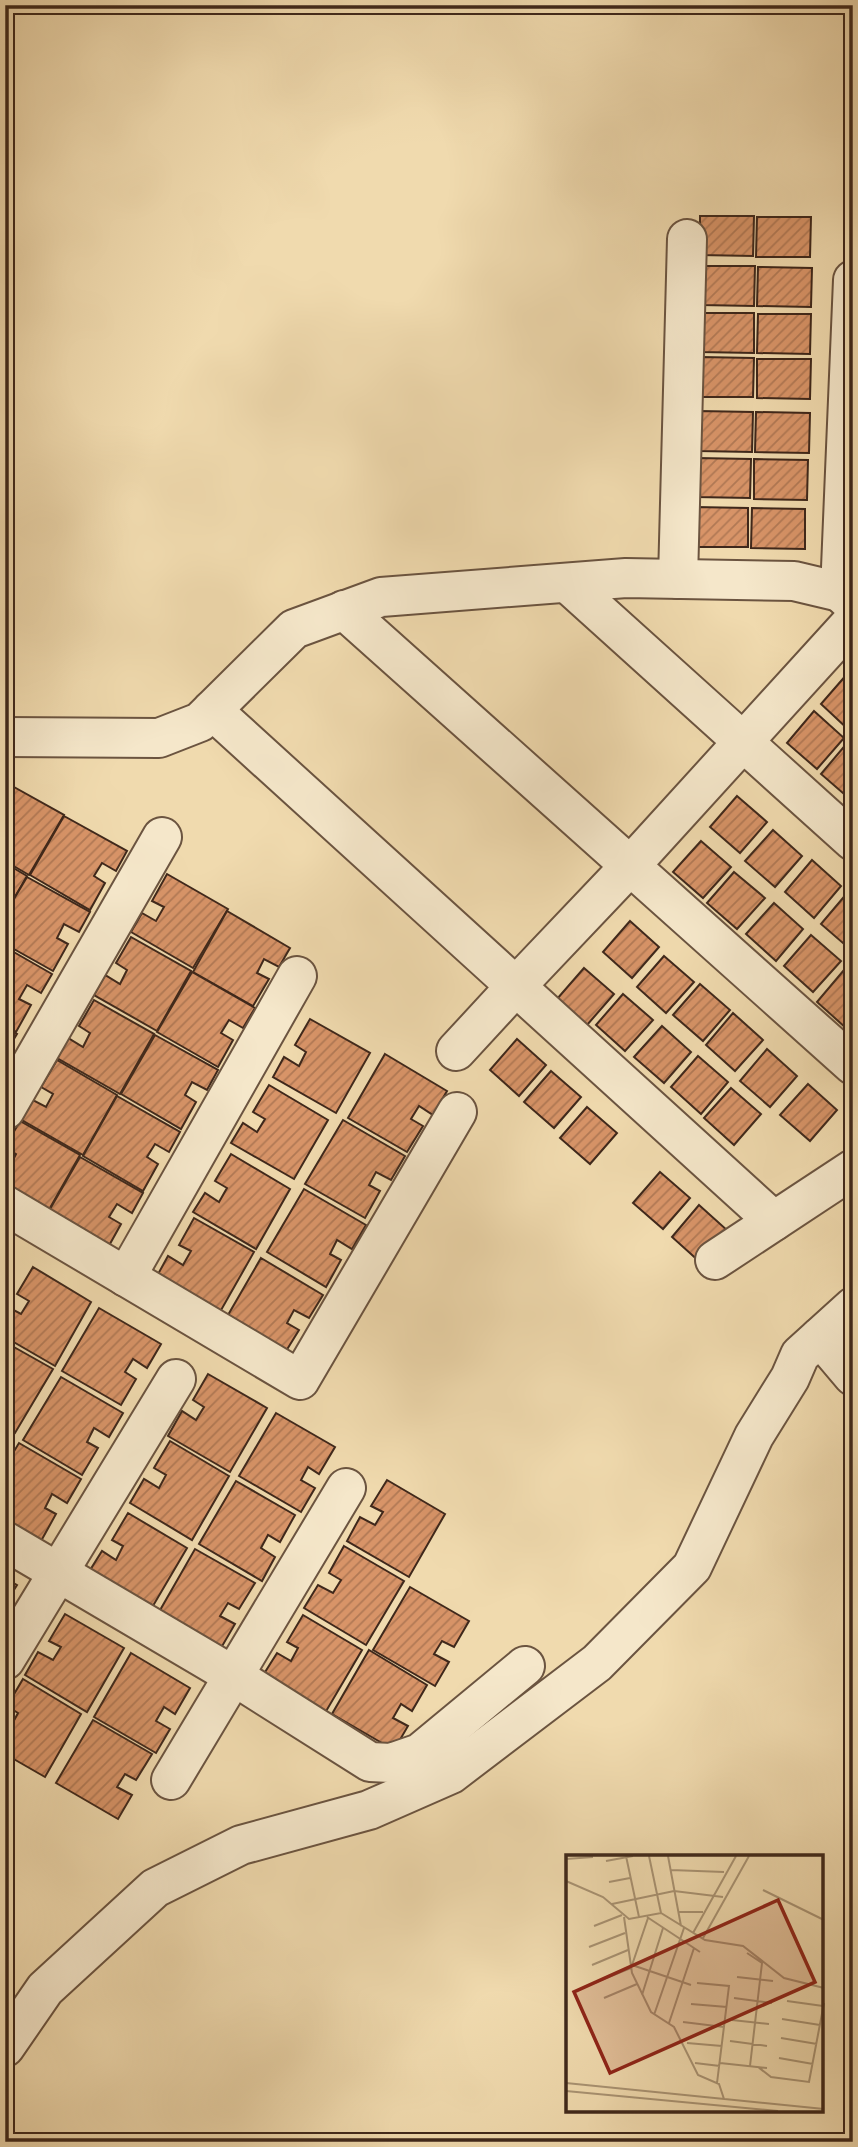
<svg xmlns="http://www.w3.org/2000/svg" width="858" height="2147" font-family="'EB Garamond',serif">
<defs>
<pattern id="building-hatch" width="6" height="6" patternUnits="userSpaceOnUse" patternTransform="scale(1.75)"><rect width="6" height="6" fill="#d89468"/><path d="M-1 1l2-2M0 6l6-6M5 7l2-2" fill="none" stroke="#b17955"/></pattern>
</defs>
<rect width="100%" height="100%" fill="#f0daae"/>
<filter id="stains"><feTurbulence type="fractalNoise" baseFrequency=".00286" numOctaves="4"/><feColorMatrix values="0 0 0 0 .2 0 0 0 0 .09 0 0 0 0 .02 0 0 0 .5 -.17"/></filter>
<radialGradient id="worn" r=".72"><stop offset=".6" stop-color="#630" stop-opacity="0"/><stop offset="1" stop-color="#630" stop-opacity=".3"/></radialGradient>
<g fill="url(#building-hatch)" stroke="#3f281b" stroke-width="2">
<path d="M700 216H754L753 256 700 255Z"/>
<path d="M757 217H811L810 257H756Z"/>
<path d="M701 266H755L754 306 701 305Z"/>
<path d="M758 267 812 268 811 307 757 306Z"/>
<path d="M701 313H754V353L700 352Z"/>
<path d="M758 314H811L810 354 757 353Z"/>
<path d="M701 357 754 358 753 397H700Z"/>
<path d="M757 359H811L810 399 757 398Z"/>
<path d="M699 411 753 412 752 452 699 451Z"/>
<path d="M756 412 810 413 809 453 755 452Z"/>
<path d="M697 458 751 459 750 498 696 497Z"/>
<path d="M754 459 808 460 807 500 754 499Z"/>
<path d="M695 507 748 508V547H694Z"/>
<path d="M752 508 805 509V549L751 548Z"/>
<path d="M848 673 853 677V728L850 731 821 704Z"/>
<path d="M814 711 844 738 817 769 787 743Z"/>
<path d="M848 742 853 746V797L851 800 821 774Z"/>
<path d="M5 782 64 815 29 875 5 861Z"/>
<path d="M737 796 767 822 740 853 710 827Z"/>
<path d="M64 816 127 851 116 871 102 863 94 876 105 883 90 910 30 875Z"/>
<path d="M773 830 802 856 775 887 745 861Z"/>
<path d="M701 841 731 867 703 898 673 872Z"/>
<path d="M812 860 841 886 814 918 785 892Z"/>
<path d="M5 863 27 876 5 914Z"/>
<path d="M734 872 765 898 737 929 707 903Z"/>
<path d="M167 874 228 909 193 968 131 932 142 913 156 921 164 907 152 901Z"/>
<path d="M27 877 90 912 79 932 64 924 57 938 68 944 53 971 5 944V914Z"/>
<path d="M848 892 853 897V948L851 950 821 924Z"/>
<path d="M774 903 803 929 776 961 746 934Z"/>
<path d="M227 911 290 948 279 967 264 959 257 973 269 979 253 1006 193 972Z"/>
<path d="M630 921 659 947 632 978 603 952Z"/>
<path d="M811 935 841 961 813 992 784 966Z"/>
<path d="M131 937 191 971 157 1031 94 995 105 975 120 984 127 970 116 963Z"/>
<path d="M5 947 52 974 41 993 27 985 19 999 31 1005 16 1032 5 1026Z"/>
<path d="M664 956 694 982 666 1013 637 987Z"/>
<path d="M584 968 614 994 587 1025 557 999Z"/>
<path d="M844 970 853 978V1021L846 1028 817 1002Z"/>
<path d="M192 972 255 1008 243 1028 229 1020 221 1033 233 1040 218 1067 157 1032Z"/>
<path d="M700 984 730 1010 703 1041 673 1015Z"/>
<path d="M623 994 653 1020 625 1051 596 1025Z"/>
<path d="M94 1000 154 1034 120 1094 57 1058 68 1038 83 1047 90 1033 79 1026Z"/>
<path d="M733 1013 763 1040 735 1071 706 1045Z"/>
<path d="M310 1019 370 1053 336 1113 273 1077 284 1057 299 1066 306 1052 295 1045Z"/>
<path d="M662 1026 691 1052 664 1083 634 1057Z"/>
<path d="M5 1028 17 1034 5 1054Z"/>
<path d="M155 1035 218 1070 207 1090 192 1082 185 1095 196 1102 181 1129 121 1094Z"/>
<path d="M517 1039 546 1065 519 1096 490 1070Z"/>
<path d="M767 1049 797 1076 770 1107 740 1081Z"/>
<path d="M385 1054 447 1091 433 1115 419 1106 411 1119 423 1126 407 1152 348 1118Z"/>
<path d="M698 1056 728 1082 701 1114 671 1087Z"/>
<path d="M57 1060 117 1095 83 1155 20 1119 31 1099 46 1107 53 1094 41 1087Z"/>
<path d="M551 1071 581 1097 554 1128 524 1102Z"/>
<path d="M808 1084 837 1110 810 1141 780 1115Z"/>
<path d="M269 1085 328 1120 294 1179 231 1143 243 1123 257 1132 265 1119 253 1112Z"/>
<path d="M731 1088 761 1114 734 1145 704 1118Z"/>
<path d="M117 1096 180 1132 169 1152 155 1144 147 1157 158 1164 143 1191 83 1156Z"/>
<path d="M587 1107 617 1133 590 1164 560 1138Z"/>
<path d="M343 1120 405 1156 391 1180 376 1172 369 1185 380 1191 365 1218 305 1184Z"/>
<path d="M20 1121 80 1155 46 1215 5 1192V1166L9 1168 16 1154 5 1147Z"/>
<path d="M231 1154 290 1189 256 1249 193 1212 205 1193 219 1202 227 1188 215 1181Z"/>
<path d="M80 1157 143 1193 132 1213 117 1204 109 1217 121 1224 106 1251 46 1216Z"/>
<path d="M660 1172 690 1198 663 1229 633 1203Z"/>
<path d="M304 1189 366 1225 352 1249 337 1240 330 1254 341 1260 326 1287 267 1252Z"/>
<path d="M699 1205 728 1231 701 1263 672 1237Z"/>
<path d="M194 1218 254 1252 220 1312 157 1276 168 1256 183 1265 191 1251 179 1245Z"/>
<path d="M261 1258 323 1295 309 1318 294 1310 287 1323 299 1330 283 1356 224 1322Z"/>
<path d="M33 1267 91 1302 55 1366 5 1337V1307L6 1306 21 1314 29 1301 17 1294Z"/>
<path d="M99 1308 161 1344 147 1368 133 1359 125 1372 136 1379 121 1405 62 1371Z"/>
<path d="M5 1342 53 1369 15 1433 5 1427Z"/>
<path d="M208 1374 267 1408 230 1472 168 1436 182 1411 196 1420 204 1407 193 1400Z"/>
<path d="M61 1377 123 1413 109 1437 94 1428 87 1442 98 1448 82 1475 23 1440Z"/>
<path d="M276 1413 335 1447 319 1474 308 1467 301 1480 315 1488 301 1512 239 1476Z"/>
<path d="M5 1434 12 1438 5 1449Z"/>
<path d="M170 1441 229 1476 192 1540 130 1503 144 1479 159 1488 166 1475 154 1468Z"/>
<path d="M19 1443 81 1479 67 1503 52 1494 45 1508 56 1514 41 1541 5 1520V1466Z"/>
<path d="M387 1480 445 1514 409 1577 347 1541 360 1517 375 1525 383 1512 371 1506Z"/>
<path d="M236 1481 295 1515 280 1542 268 1535 261 1548 275 1557 262 1581 199 1544Z"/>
<path d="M128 1513 187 1548 150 1611 87 1575 102 1551 116 1560 123 1546 112 1540Z"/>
<path d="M344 1546 404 1581 366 1645 304 1608 318 1585 333 1593 341 1580 329 1573Z"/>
<path d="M195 1549 255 1583 239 1609 228 1603 220 1616 235 1624 221 1648 159 1612Z"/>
<path d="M5 1578 17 1585 5 1604Z"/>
<path d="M410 1587 469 1621 454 1647 442 1641 434 1654 449 1662 435 1686 373 1650Z"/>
<path d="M65 1614 124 1648 87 1712 25 1675 38 1652 53 1660 61 1647 49 1641Z"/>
<path d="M303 1615 362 1650 325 1713 262 1677 277 1653 291 1661 298 1648 287 1642Z"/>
<path d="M369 1650 427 1685 412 1711 401 1704 393 1718 408 1726 394 1750 332 1714Z"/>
<path d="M131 1653 190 1688 175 1714 164 1707 156 1721 170 1729 156 1753 94 1717Z"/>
<path d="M23 1679 81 1714 45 1777 5 1754V1722L11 1726 18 1713 7 1706Z"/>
<path d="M93 1720 152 1754 136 1780 125 1774 117 1787 132 1795 118 1819 56 1783Z"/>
</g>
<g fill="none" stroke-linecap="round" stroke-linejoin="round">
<defs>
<g id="minor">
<path d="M853 280 840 592 853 604"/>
<path d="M678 579 687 239"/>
<path d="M567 583 853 841"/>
<path d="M344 610 853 1065"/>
<path d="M212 710 774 1221"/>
<path d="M5 737 159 738 200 722 294 629 381 597 626 578 794 581 853 595"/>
<path d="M456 1051 516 986 630 866 853 621"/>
<path d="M5 1110 162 837"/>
<path d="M5 1205 300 1380 457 1112"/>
<path d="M715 1260 853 1169"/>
<path d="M126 1277 297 976"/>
<path d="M820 1337 853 1376"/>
<path d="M5 1541 234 1676 370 1762 391 1763 420 1753 525 1666"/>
<path d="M5 1660 176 1379"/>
<path d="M171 1780 346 1488"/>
<path d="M5 2047 45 1989 155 1888 241 1845 369 1810 451 1774 597 1663 692 1567 754 1436 790 1378 800 1355 853 1307"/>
</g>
</defs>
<use href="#minor" stroke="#6b5440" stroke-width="42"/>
<use href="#minor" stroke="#f5e7ca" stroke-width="38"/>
</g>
<g transform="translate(566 1855)">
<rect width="257" height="257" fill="#f0daae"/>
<path fill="none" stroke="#a99373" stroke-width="2" d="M60 1 73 62M83 1 95 58M102 1 115 71M0 4 27 2M40 6 67 1M105 15 158 17M0 26 37 42 63 64 95 58 139 85 177 91 218 123 258 133M43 27 64 23M197 35 258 65M46 49 108 36 157 42M113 57H137M58 62 66 118 85 157 108 172 132 220 153 229 158 244M81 62 134 97M28 71 56 60M127 78 170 1M137 83 183 1M23 92 59 78M181 98 196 108 184 211M26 110 62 95M66 110 125 130M171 122 207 126M28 128 65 113 82 63M131 128 163 131 151 228M76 140 97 73M38 143 71 129M168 143 206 148M221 146 257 151M125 149 161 152M88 160 118 73M216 164 254 170M166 165 203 169M117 167 158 172M103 168 128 93M215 183 251 189M164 186 201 191M121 188 156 191M213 203 247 209M129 208 154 211M154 208 201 213M192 212 205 222 243 227 258 148M0 228 258 254M0 236 212 256"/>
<path fill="#8f2418" fill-opacity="0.15" stroke="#8f2418" stroke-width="3.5" d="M212 45 249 127 44 218 8 137Z"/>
<rect width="257" height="257" fill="none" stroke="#3f281b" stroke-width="3.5"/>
</g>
<rect width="858" height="2147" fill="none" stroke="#f0daae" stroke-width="28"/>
<rect x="7" y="7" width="844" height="2133" fill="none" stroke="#3f281b" stroke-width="3.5"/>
<rect x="14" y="14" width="830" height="2119" fill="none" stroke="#3f281b" stroke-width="2"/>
<rect width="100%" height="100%" filter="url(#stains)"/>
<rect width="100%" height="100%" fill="url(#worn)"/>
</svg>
